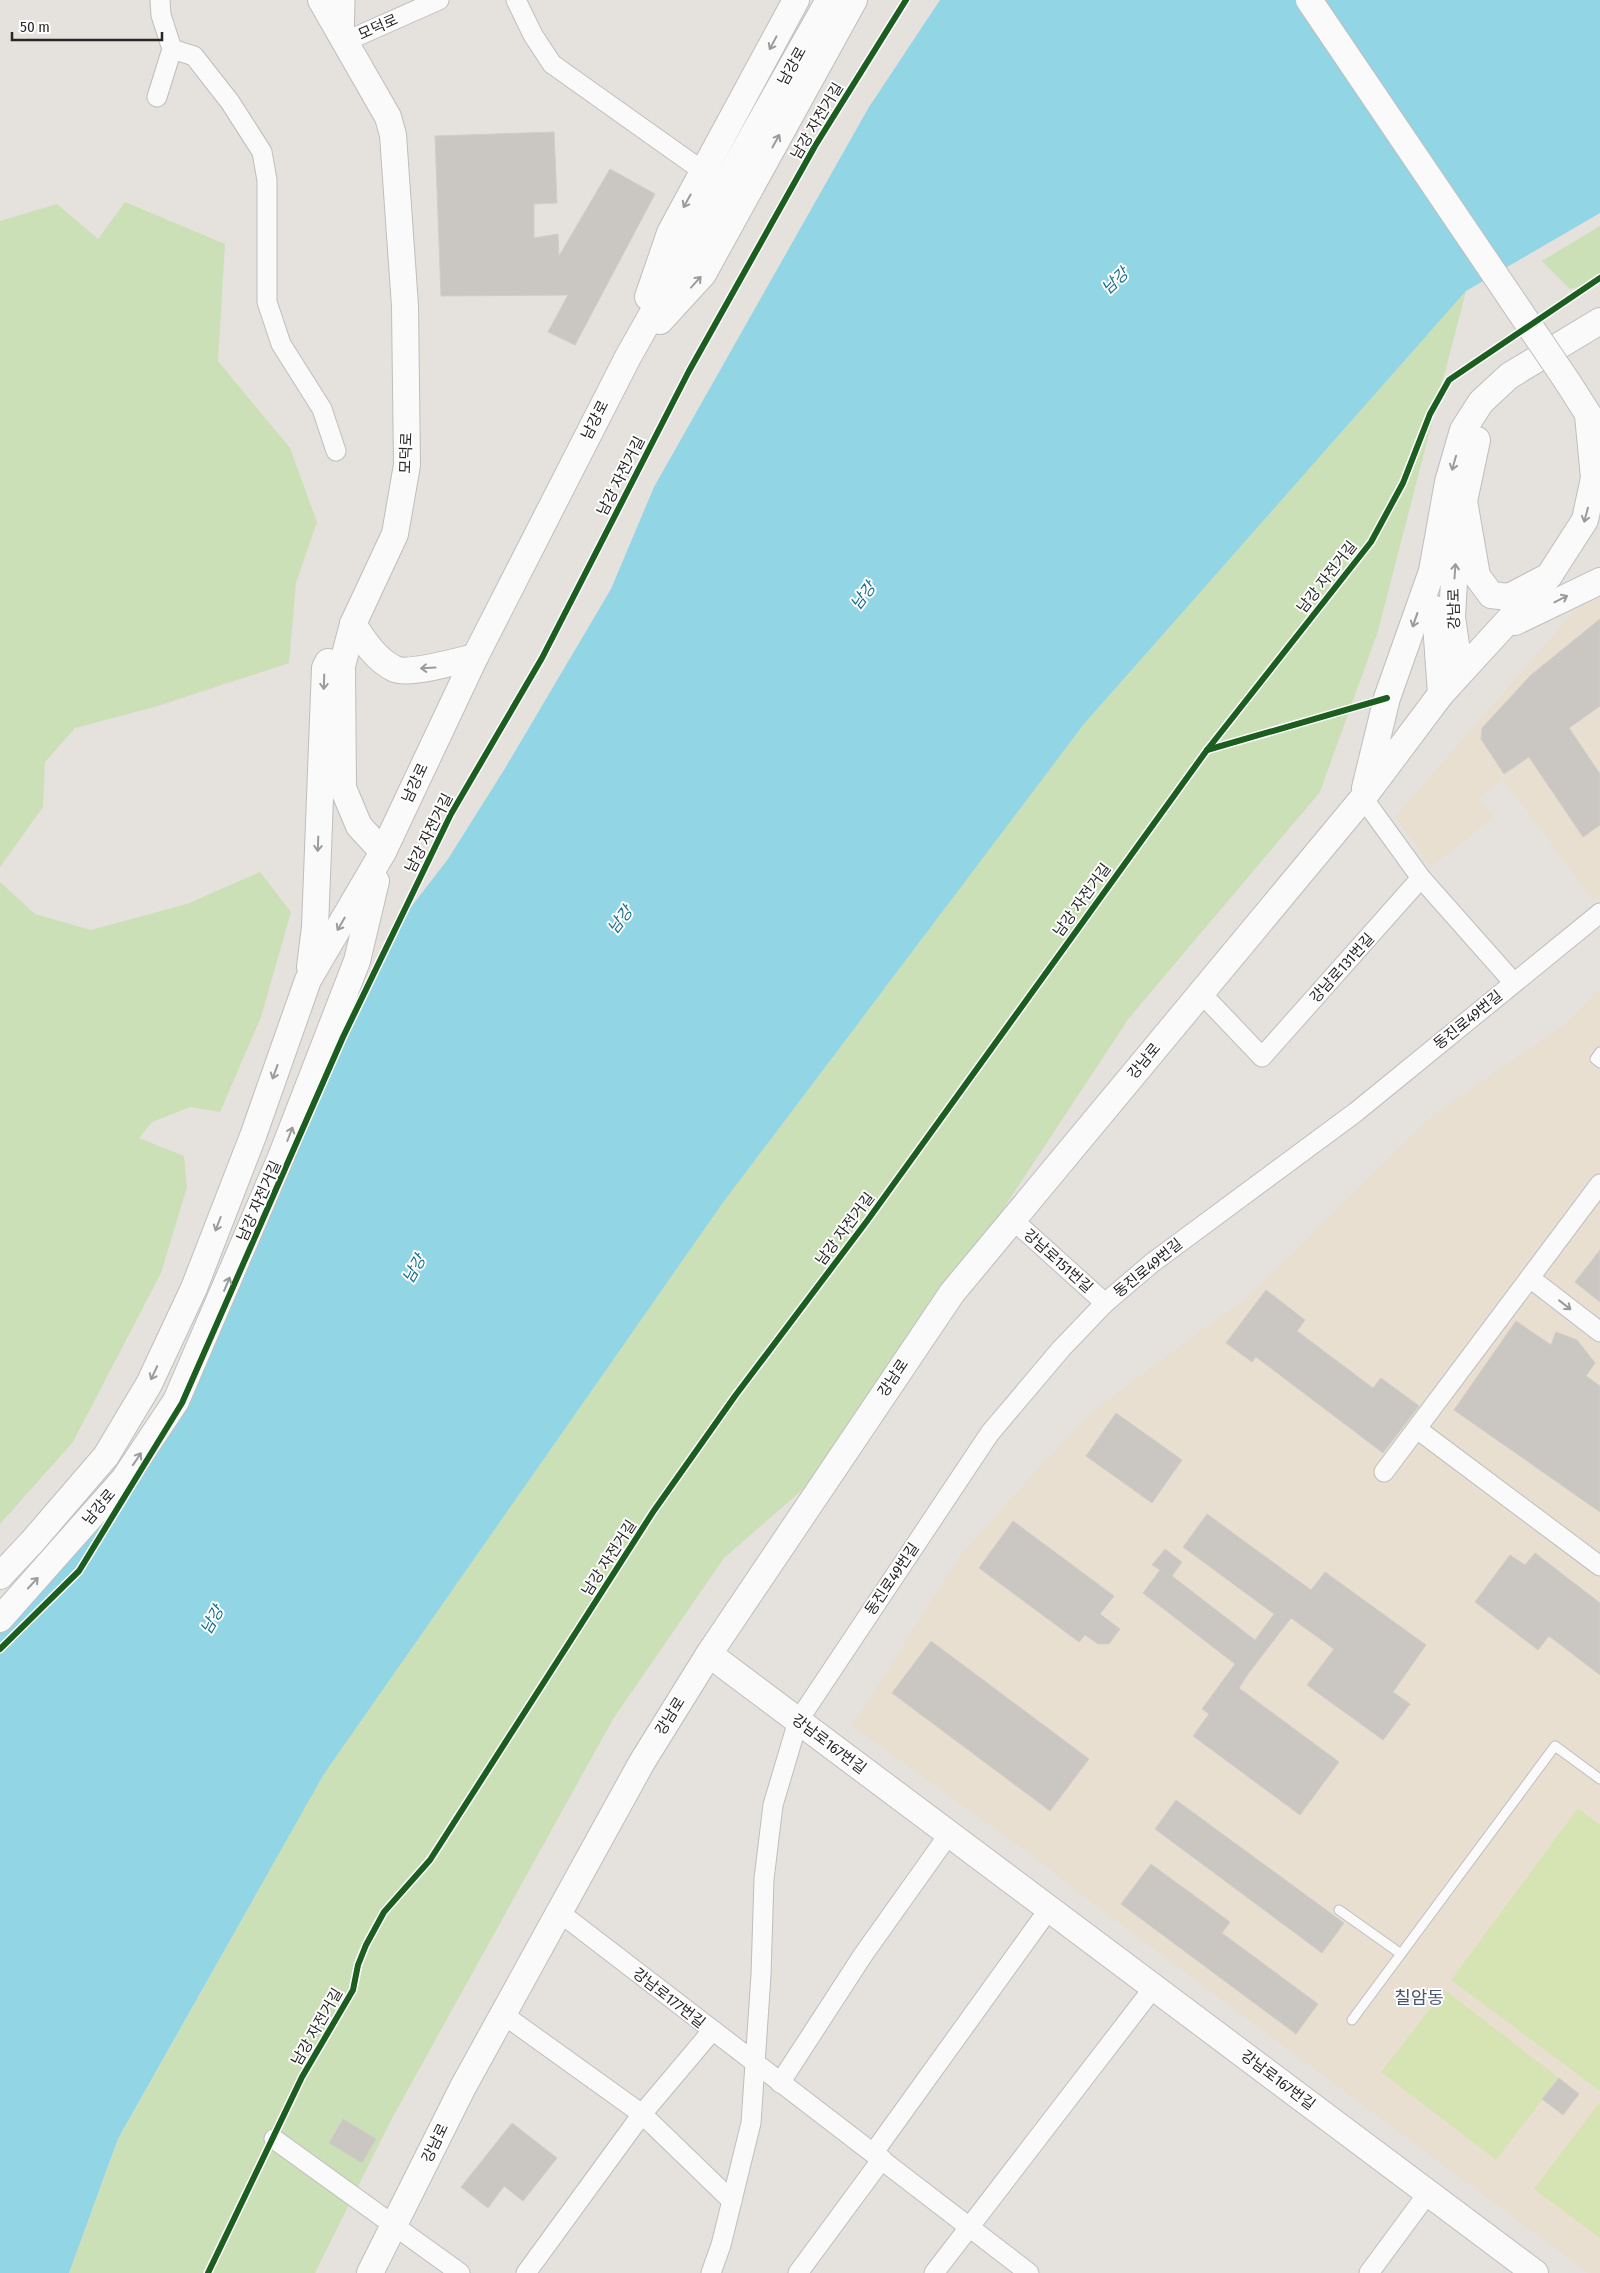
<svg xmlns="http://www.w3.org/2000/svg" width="1600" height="2273" font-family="'Fira Sans Condensed','Noto Sans KR',sans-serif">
<rect width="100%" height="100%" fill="#e5e1dc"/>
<g fill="#e8dfd1">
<path d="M1600 599V895L1593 900 1503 779 1479 798 1494 817 1431 867 1395 817 1581 603Z"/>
<path d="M1600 988V2273H1588L1104 1912 1034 1857 852 1726 959 1557 1043 1463 1097 1408 1252 1293 1434 1114 1564 1025Z"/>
</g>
<g fill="#cbe0b6">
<path d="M125 202 225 244 218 361 290 448 317 522 296 583 289 663 158 706 75 728 45 762 43 807 0 867V221L57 204 98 239Z"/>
<path d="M1600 226V281L1570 289 1542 261Z"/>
<path d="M1466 291 1378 631 1320 792 1129 1018 839 1458 724 1558 613 1719 390 2122 315 2273H69L118 2140 324 1774 722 1204 1084 724Z"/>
<path d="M260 872 291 912 261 1017 220 1112 190 1107 152 1122 139 1138 184 1156 187 1187 161 1273 73 1442 0 1524V882L35 914 91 930 187 904Z"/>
</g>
<g fill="#d6e4b3">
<path d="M1578 1808 1600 1825V2091L1451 1980Z"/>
<path d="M1445 1990 1559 2078 1496 2160 1381 2072Z"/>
<path d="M1599 2103 1600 2104V2238L1534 2189Z"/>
</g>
<path fill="#92d6e5" d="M940 0H1600V213L1466 291 1084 724 722 1204 324 1774 118 2139 69 2273H0V1608L154 1437 394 929 448 859 504 770 611 589 654 487 869 107Z"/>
<g fill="#cac7c3" stroke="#d0cdc9">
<path d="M554 132 557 203 534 204V238L558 234 559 256 610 169 655 194 575 345 548 332 568 295 441 296 435 136Z"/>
<path d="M1600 619V706L1569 728 1600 774V825L1583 837 1529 757 1504 774 1481 739 1482 728 1531 675Z"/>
<path d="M1600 1250V1302L1575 1282Z"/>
<path d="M1266 1290 1305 1320 1297 1331 1373 1388 1381 1378 1419 1406 1383 1453 1256 1357 1252 1362 1226 1343Z"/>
<path d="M1516 1321 1551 1345 1556 1332 1577 1340 1595 1363 1586 1376 1600 1386V1512L1454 1410Z"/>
<path d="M1116 1413 1182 1460 1152 1503 1086 1456Z"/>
<path d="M1207 1514 1311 1590 1325 1572 1426 1645 1393 1692 1410 1704 1383 1740 1307 1685 1334 1649 1291 1618 1248 1674 1239 1688 1339 1762 1300 1815 1193 1736 1209 1714 1202 1709 1235 1664 1143 1593 1160 1570 1152 1565 1165 1549 1182 1562 1172 1576 1255 1640 1274 1614 1183 1547Z"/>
<path d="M1013 1521 1114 1596 1100 1614 1120 1629 1109 1644H1098L1085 1635 1079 1642 979 1568Z"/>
<path d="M1535 1553 1600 1603V1675L1549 1636 1538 1650 1475 1602 1510 1555 1525 1565Z"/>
<path d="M931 1641 1089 1759 1050 1811 892 1693Z"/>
<path d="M1176 1800 1344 1923 1322 1953 1155 1829Z"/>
<path d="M1151 1864 1230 1922 1222 1933 1318 2004 1296 2034 1121 1904Z"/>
<path d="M1559 2078 1579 2094 1563 2115 1542 2099Z"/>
<path d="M343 2119 376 2139 362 2163 329 2143Z"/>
<path d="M512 2123 557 2158 523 2201 504 2186 488 2208 461 2187Z"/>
</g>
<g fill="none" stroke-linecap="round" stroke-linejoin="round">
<defs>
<g id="lane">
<path d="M1600 1052 1595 1059 1600 1063"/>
<path d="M1339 1910 1401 1954"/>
<path d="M1352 2020 1555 1746 1600 1779"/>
</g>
<g id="street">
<path d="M345 0 344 42 439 0"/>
<path d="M516 0 533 35 552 64 704 172"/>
<path d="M172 49 194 56 230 102 262 152 267 180V302L281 344 322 409 336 451"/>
<path d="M157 97 172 49 161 15 160 0"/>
<path d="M1363 798 1421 878 1514 983"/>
<path d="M1201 993 1262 1057 1421 878"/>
<path d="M1012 1219 1105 1303"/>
<path d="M1530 1278 1600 1332"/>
<path d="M1417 1429 1600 1566"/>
<path d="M1384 1472 1600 1184"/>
<path d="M559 1912 1029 2273"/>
<path d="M504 2015 642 2114 732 2201"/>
<path d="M780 2083 863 1955 949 1834"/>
<path d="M274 2139 460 2273"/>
<path d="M874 2152 1049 1909"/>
<path d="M526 2273 642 2114 712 2031"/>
<path d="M711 2273 721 2245 751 2123 761 1975 764 1879 773 1805 798 1721 990 1433 1061 1349 1105 1303 1152 1263 1356 1112 1600 913"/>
<path d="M798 2273 882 2159"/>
<path d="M934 2273 1154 1987"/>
<path d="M1369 2273 1428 2193"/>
</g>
<g id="secondary">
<path d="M321 0 388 117 393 135 405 306 407 465 395 534 353 624 342 666 343 788 359 826 383 852"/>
<path d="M648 297 670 233 796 0"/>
<path d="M660 321 703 274 854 0"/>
<path d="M1567 381 1597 428"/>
<path d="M1464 501 1477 576 1491 595 1509 597 1549 576 1585 520 1594 478 1588 415"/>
<path d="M1435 609 1441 694"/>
<path d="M1515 622 1600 581"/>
<path d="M353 624C364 641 376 660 395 669 410 675 458 661 475 657"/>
<path d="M1460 672 1452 617 1455 563 1464 501 1477 440"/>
<path d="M1365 788 1387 698 1432 571 1448 482 1463 430 1481 402 1509 376 1600 321"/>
<path d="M310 967 315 927 325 668 328 662"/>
<path d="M0 1576 32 1542 106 1456 149 1384 194 1288 253 1136 308 980 383 852 475 657 628 357 829 0"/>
<path d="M0 1619 124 1479 176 1401 281 1157 357 961 376 881"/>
<path d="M709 1654 1535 2273"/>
<path d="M370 2273 463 2087 642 1762 709 1654 952 1293 1363 798 1441 694 1549 576"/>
</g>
</defs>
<use href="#lane" stroke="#bfbebe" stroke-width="11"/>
<use href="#street" stroke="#bfbebe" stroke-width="21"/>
<use href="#secondary" stroke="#bfbebe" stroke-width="28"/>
<use href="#lane" stroke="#fbfafa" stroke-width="9"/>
<use href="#street" stroke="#fbfafa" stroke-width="19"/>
<use href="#secondary" stroke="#fbfafa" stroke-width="26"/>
<defs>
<path id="secondary-bridge" d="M1309 0 1567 381"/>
</defs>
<use href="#secondary-bridge" stroke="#bfbebe" stroke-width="28" stroke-linecap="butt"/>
<use href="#secondary-bridge" stroke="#fbfafa" stroke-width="26"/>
<defs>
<g id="cycleway">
<path d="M1207 750 1387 698"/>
<path d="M0 1649 79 1571 182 1403 343 1037 451 814 542 658 689 371 815 146 906 0"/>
<path d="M208 2273 302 2077 353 1990 358 1965 366 1945 384 1912 430 1860 653 1512 735 1396 867 1221 1207 750 1371 542 1403 483 1430 414 1449 380 1600 278"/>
</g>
</defs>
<use href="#cycleway" stroke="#fff" stroke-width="9"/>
<use href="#cycleway" stroke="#1b5e20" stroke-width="6"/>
</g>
<defs><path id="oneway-shaft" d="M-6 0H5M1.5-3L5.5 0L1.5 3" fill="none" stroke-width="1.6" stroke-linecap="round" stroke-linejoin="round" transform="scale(1.25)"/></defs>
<g stroke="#9c9b9b">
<use href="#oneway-shaft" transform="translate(773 43) rotate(118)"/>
<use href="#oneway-shaft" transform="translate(776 141) rotate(-61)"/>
<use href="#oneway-shaft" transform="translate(687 201) rotate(119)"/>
<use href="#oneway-shaft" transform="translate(696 282) rotate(-48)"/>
<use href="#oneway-shaft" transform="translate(1454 463) rotate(106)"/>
<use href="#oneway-shaft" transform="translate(1586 515) rotate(105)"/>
<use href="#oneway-shaft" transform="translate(1455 571) rotate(-86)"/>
<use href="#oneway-shaft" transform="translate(1561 599) rotate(-27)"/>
<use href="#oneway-shaft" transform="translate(1415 620) rotate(109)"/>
<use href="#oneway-shaft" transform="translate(428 668) rotate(177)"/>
<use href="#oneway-shaft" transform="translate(324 682) rotate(92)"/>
<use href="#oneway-shaft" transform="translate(318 844) rotate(92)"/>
<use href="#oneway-shaft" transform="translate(341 924) rotate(120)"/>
<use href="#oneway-shaft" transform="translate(275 1072) rotate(110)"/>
<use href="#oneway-shaft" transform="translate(290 1134) rotate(-69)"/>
<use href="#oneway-shaft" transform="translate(218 1224) rotate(111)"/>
<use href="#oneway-shaft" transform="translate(227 1284) rotate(-67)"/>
<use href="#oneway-shaft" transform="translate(1565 1305) rotate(38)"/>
<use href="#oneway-shaft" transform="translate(154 1373) rotate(115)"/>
<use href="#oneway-shaft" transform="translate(137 1459) rotate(-56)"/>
<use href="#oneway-shaft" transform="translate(33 1583) rotate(-47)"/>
</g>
<g text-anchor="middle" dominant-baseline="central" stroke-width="4" stroke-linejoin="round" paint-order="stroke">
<g font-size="15" fill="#272727" stroke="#fff">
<text transform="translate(378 27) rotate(-24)">모덕로</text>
<text transform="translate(792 66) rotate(-61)">남강로</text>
<text transform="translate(817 121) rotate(-59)">남강 자전거길</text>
<text transform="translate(595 420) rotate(-63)">남강로</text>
<text transform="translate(406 453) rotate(-88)">모덕로</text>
<text transform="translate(621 476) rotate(-63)">남강 자전거길</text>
<text transform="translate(1327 577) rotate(-52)">남강 자전거길</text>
<text transform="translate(1454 609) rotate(-91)">강남로</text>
<text transform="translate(415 783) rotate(-65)">남강로</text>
<text transform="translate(429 833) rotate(-63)">남강 자전거길</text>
<text transform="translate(1082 900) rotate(-54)">남강 자전거길</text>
<text transform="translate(1342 968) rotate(-48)">강남로131번길</text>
<text transform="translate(1468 1020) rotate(-39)">동진로49번길</text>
<text transform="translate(1144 1061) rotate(-50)">강남로</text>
<text transform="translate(259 1201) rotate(-66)">남강 자전거길</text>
<text transform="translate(845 1229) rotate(-53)">남강 자전거길</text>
<text transform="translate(1058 1261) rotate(42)">강남로151번길</text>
<text transform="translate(1148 1268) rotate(-39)">동진로49번길</text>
<text transform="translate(893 1378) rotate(-56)">강남로</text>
<text transform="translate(99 1507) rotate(-50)">남강로</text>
<text transform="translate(609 1558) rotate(-57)">남강 자전거길</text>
<text transform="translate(892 1579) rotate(-56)">동진로49번길</text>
<text transform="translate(670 1716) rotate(-58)">강남로</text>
<text transform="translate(829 1744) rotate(37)">강남로167번길</text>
<text transform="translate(669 1998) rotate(38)">강남로177번길</text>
<text transform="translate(317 2027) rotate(-60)">남강 자전거길</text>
<text transform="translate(1278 2080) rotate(37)">강남로167번길</text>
<text transform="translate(435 2143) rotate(-64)">강남로</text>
</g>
<g font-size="16" font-style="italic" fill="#126f90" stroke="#fff">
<text transform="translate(1115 281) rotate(-43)">남강</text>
<text transform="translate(863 596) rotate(-53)">남강</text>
<text transform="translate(620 920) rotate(-53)">남강</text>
<text transform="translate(414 1269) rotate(-60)">남강</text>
<text transform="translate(212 1620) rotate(-60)">남강</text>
</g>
<g font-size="18" fill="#4a5575" stroke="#fff">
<text x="1419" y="1998">칠암동</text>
</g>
</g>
<path d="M12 32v8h150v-8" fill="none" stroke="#272727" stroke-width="2.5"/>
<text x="20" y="32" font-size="15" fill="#272727" stroke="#ffffff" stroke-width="4" paint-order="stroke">50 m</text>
</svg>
